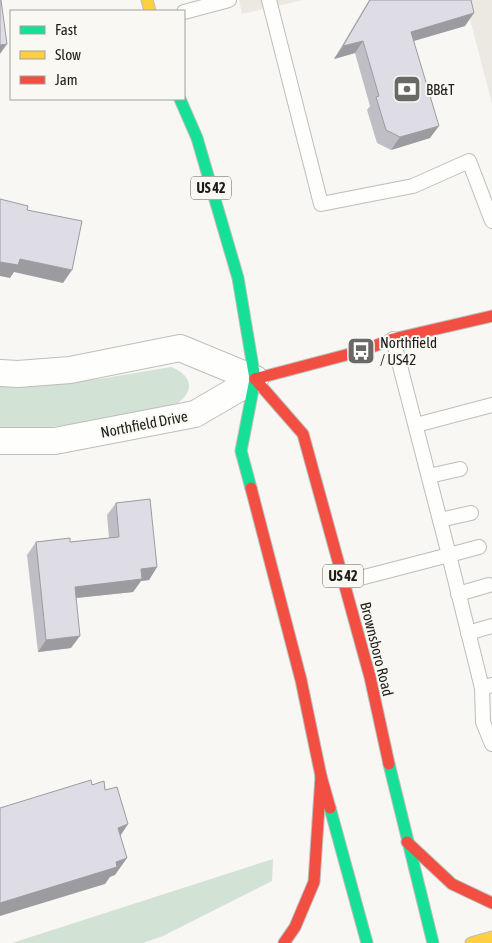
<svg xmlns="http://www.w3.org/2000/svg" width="492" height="943" font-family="'Asap Condensed',sans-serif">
<rect width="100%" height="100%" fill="#f8f7f4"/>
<g fill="#ebe9e2">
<path d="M239 0H303L242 14Z"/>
<path d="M465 0H492V104Z"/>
</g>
<g fill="#d2e2d4">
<path d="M171 367C191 375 196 389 178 403L100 422 40 428H0V385L48 384 99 379Z"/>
<path d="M273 859 272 881 163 936 143 943H12Z"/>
</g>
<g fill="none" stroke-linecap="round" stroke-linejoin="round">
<defs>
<g id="lane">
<path d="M269 0 321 204 413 186 469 161 492 221"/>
<path d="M184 12 229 0"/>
<path d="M393 339 449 555 479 547"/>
<path d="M416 425 492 405"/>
<path d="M429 476 460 469"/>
<path d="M440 520 471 513"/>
<path d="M345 582 449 555 482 688 492 685"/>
<path d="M458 594 489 585"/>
<path d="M468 633 492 626"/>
<path d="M482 688 483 722 492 744"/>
</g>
<g id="street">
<path d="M0 373 18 374 70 370 180 348 255 379"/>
<path d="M0 441H55L195 414 255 379"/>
</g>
<g id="fast">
<path d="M180 99 197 138 238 278 255 379 241 451 251 488"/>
<path d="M389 764 433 943"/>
<path d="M330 808 367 943"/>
</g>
<g id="slow">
<path d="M147 0 150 11"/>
<path d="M471 943 492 937"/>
</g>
<g id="jam">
<path d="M255 379 361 351 393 339 492 316"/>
<path d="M255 379 303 434 370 677 389 764"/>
<path d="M251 488 301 680 321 776 330 808"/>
<path d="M407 842 452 884 492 903"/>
<path d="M284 943 295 927 314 882 321 776"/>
</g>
</defs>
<use href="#lane" stroke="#bdbdbb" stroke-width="16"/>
<use href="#street" stroke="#bdbdbb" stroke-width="28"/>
<use href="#fast" stroke="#bdbdbb" stroke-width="13"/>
<use href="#slow" stroke="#bdbdbb" stroke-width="13"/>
<use href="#jam" stroke="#bdbdbb" stroke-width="13"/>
<use href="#lane" stroke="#fefefd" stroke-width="14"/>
<use href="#street" stroke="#fefefd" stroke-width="26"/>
<use href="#fast" stroke="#16e098" stroke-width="11"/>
<use href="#slow" stroke="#ffcf43" stroke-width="11"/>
<use href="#jam" stroke="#f24e42" stroke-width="11"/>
</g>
<g fill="#bfbec5">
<path d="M369 0H471L465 26 414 41 430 138 391 150 377 143 367 110 370 106 355 53 334 59Z"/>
<path d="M116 503 157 567 149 580 141 581 133 592 76 598 71 648 38 652 27 555 36 542H70L109 538 107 515Z"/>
</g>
<g fill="#9b9ba0">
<path d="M474 13 465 26 403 44 411 32Z"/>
<path d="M363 41 355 53 334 59 343 46Z"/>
<path d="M7 44 0 54V45Z"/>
<path d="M439 126 430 138 391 150 400 137Z"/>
<path d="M20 259 72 270 63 283 14 272 10 278 0 276V262Z"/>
<path d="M157 567 149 580 141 581 133 592 66 599 75 587 141 569Z"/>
<path d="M80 636 71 648 38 652 46 640Z"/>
<path d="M128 824 117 841 118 828Z"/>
<path d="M127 858 115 875 110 877 105 884 0 916V903Z"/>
</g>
<g fill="#dedde5" stroke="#9b9ba0">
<path d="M0 0H1L7 44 0 45Z"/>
<path d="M370 0H471L474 13 411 32 439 126 400 137 386 130 376 97 379 96 363 41 343 46Z"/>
<path d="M0 199 28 206 27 210 82 221 72 270 20 259 18 265 0 262Z"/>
<path d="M150 499 157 567 141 569 142 579 75 587 80 636 46 640 36 542 70 538V542L119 537 116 503Z"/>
<path d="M91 780 92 785 104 781 105 790 117 787 128 824 118 828 127 858 116 862 117 867 0 903V808Z"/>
</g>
<defs>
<symbol id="bank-square" viewBox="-11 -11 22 22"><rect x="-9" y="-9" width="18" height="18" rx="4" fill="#696966" stroke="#f9f8f3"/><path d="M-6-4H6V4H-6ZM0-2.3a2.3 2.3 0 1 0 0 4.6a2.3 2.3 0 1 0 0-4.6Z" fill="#fff"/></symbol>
<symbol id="bus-square" viewBox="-11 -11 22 22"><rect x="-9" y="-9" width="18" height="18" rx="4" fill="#696966" stroke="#f9f8f3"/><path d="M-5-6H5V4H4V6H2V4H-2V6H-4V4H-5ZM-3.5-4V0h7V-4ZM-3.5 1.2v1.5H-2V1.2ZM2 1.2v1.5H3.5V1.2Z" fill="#fff"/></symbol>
</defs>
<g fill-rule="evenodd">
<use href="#bank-square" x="391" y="73" width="32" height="32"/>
<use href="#bus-square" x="345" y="335" width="32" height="32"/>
</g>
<g text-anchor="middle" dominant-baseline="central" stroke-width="4" stroke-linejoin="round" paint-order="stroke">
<g fill="#f9f8f3" stroke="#5e5e5b" stroke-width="1">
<rect x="191" y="176.5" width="40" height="23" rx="4"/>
<rect x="323" y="564.5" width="40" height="23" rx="4"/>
</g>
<g font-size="14" font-weight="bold" fill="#1c1c1a">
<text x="211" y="188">US 42</text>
<text x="343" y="576">US 42</text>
</g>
<g font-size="15" fill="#1c1c1a" stroke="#f9f8f3" text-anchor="start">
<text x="426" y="89">BB&amp;T</text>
<text x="380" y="342">Northfield<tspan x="380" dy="17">/ US42</tspan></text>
</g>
<g font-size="15" fill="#1c1c1a" stroke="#f9f8f3">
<text transform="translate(144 424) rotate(-11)">Northfield Drive</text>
<text transform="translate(377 649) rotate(76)">Brownsboro Road</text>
</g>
</g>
<rect x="10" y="10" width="175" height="90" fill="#f9f8f3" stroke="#a1a09c"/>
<rect x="20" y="26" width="25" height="8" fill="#16e098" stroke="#a1a09c"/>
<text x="55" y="35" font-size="15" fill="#1c1c1a">Fast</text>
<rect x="20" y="51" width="25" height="8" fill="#ffcf43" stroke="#a1a09c"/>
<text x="55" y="60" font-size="15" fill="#1c1c1a">Slow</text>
<rect x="20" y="76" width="25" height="8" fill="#f24e42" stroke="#a1a09c"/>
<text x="55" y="85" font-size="15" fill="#1c1c1a">Jam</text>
</svg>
